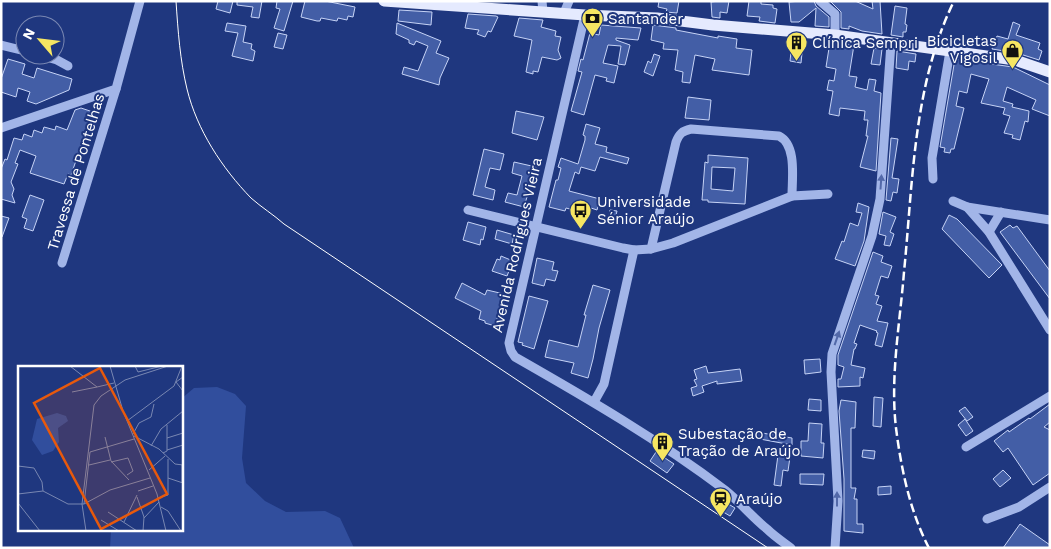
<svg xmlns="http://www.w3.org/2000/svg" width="1051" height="549" font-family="'Work Sans',sans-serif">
<rect width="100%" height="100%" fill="#1f377f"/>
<path fill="#314e9d" d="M217 387 235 394 246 406 242 458 246 483 265 501 286 512 325 511 340 518 354 548H110L111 530H181V399L194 388Z"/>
<g fill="#435ea6" stroke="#c6d3f6" fill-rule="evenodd">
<path d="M218 1H233L230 13 216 9Z"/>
<path d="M237 1H262L259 18 251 17 253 7 237 5Z"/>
<path d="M277 1H293L284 31 274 28 280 9 276 8Z"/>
<path d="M305 1H325L355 7 353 17 348 16 347 20 338 18 337 21 321 18 320 21H317L301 17Z"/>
<path d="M659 1H679L677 13 666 12 667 9 658 7Z"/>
<path d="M719 1H729L727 13 720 12V18L712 17 711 2Z"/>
<path d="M749 1H761V4L773 5V8L777 9 775 23 759 21 760 17 747 16Z"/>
<path d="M801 1H814L816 6 829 17V27L815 26 816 8 799 22H791L789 2Z"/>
<path d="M830 1H855L873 9 872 1H880L882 34 862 31 849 26V29L841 28V12Z"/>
<path d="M895 6 907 8 905 24 907 25 906 32H903V37L891 35Z"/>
<path d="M399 10 432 12 431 25 398 21Z"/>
<path d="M468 14 496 16 498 17 491 32 488 31 485 37 477 34 479 30 465 28Z"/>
<path d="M519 18 543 20 541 27 556 31 555 36 561 37 558 50 561 58 557 60 542 57 538 72 533 71V74L526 72 532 40 514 36Z"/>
<path d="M1013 22 1020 25 1016 35 1040 43 1038 49 1042 51 1039 60 1017 53 992 49 997 36 1008 39Z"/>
<path d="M227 23 246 26 243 42 252 44 251 49 255 51 253 61 232 56 238 33 225 31Z"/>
<path d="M397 23 441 41 436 53 449 58 440 78 439 85 402 74 404 67 418 71 428 46 416 41 414 45 409 43V40L396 34Z"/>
<path d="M601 25 641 28 638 40 616 38V40L630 45 625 65 618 64 621 46 608 45 603 63 618 66 614 83 606 81 607 78 595 75 584 115 571 111 582 72 578 71 581 59 583 60 590 33 599 35Z"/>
<path d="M653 25 676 28V30L718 38V36L737 39 736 48 752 50 749 75 712 70 715 59 695 55 690 83 682 82 683 72 675 70 678 50 663 49 664 43 651 40Z"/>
<path d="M278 33 287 35 283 49 274 47Z"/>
<path d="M830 42 854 45 849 76 857 77 855 87 867 90 869 79 876 80 874 91 881 93 876 171 860 167 868 136H866L868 120H864L865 111 840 108 839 116 829 114 833 91 827 90 829 80 834 81 836 69 826 67Z"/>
<path d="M874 48 882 49 880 65 871 64Z"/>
<path d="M897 51 916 54 915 62 909 61 908 70 896 68Z"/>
<path d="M791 52 802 53 801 63 790 61Z"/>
<path d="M654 54 660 56 653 76 644 72 648 61 651 63Z"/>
<path d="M8 59 25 64 22 74 34 78 37 68 72 79 69 90 36 104 27 101 30 92 18 88 16 97 1 92V79Z"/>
<path d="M955 59 1013 67 1050 85V116L1032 109 1036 100 1007 87 1003 101 1013 104 1012 107 1029 111 1028 122 1025 121 1020 140 1012 138 1013 135 1004 133 1010 116 1003 114 1005 108 981 103 989 79 971 74 967 93 959 91 956 106 964 108 954 149H951L950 153 944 152 945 148 940 147Z"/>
<path d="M688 97 711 100 709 120 685 118Z"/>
<path d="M81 108 93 112 71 175 68 174 64 184 30 173 36 156 20 150 15 163 18 164 11 182 14 189 12 195 15 203 1 199V169L5 159 7 160 14 138 22 140 24 134 32 137 34 130 42 133 44 127 55 130 56 126 67 130 75 110Z"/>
<path d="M516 111 544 117 537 140 512 133Z"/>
<path d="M586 124 600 128 595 144 607 147 606 152 629 158 627 164 600 157 595 171 581 167 579 174 575 172 569 191 600 199 597 210 591 208 589 214 566 208 565 211 549 207 556 180H558L561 168 558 167 561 158 578 164 585 140V136L583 135Z"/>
<path d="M891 138 898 139 892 178 899 179 897 193 893 192 891 201 886 200Z"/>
<path d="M484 149 504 154 500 170 490 168 485 187 495 190 493 200 473 195Z"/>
<path d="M708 155 748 158 745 204 708 202V200H702L705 162 708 163ZM712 167 735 168 733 191 711 189Z"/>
<path d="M514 162 536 167 524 207 505 202 508 193 517 195 522 176 512 173Z"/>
<path d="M30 195 44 200 33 231 24 228 27 219 22 217Z"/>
<path d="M858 203 869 207 864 241 855 266 835 259 842 241 844 242 850 223 858 226 862 213 856 212Z"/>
<path d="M610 210 617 211 614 223 608 222Z"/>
<path d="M883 212 896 217 890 232 894 234 890 246 884 245 886 236 879 234Z"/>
<path d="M949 215 957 219 1002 265 989 278 942 229Z"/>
<path d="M1 216 9 218 2 237 1 236Z"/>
<path d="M468 222 486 227 483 240 481 239 480 245 463 240Z"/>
<path d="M1010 225 1013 228 1017 226 1050 271V299L1000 232Z"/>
<path d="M497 230 514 235 512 244 495 239Z"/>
<path d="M873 252 883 256 881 262 892 266 888 278 881 276 875 295 879 296 876 304 882 306 877 321 888 323 882 347 875 345 878 333 876 332 877 331 860 325 854 343 857 344 855 349H854L851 365 865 368 863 378 860 377V386L838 387V379H841L844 367 838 365V355Z"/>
<path d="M501 256 513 261 507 276 492 271 497 259 500 260Z"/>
<path d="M537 258 554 262 552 270 558 271 555 281 546 279 544 286 532 283Z"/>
<path d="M462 283 485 295 487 290 504 294 495 326 485 323V321L479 319 481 311 455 298Z"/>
<path d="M593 285 610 290 599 328 593 359 588 378 571 373 574 363 545 357 549 340 578 347 586 315H584Z"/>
<path d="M529 296 548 301 534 349 522 345 523 343 518 342Z"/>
<path d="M820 359 821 372 805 374 804 360Z"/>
<path d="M706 366 708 373 740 369 742 381 717 384V381L702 386 704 392 693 396 691 388 697 386 694 380 697 379 694 370Z"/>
<path d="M874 397 883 398 881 427 873 426Z"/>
<path d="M809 399 821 400V411L808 410Z"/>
<path d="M841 400 856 402 855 428H851V488H856L854 499H857V524H863V533L844 531V479L839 411Z"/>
<path d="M1050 404V422L1044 427 1050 430V473L1033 485 1008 448 1003 452 994 441 1008 430 1009 432 1029 418 1030 419Z"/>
<path d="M965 407 973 417 967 421 959 411Z"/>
<path d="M965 419 973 431 966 436 958 425Z"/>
<path d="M809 423 822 424 821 443H824L823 458 801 456V441H808Z"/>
<path d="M750 431 792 438V445L749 437Z"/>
<path d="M863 450 875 451 874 459 862 457Z"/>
<path d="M656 452 674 464 667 473 650 461Z"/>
<path d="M778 455 790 457 788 471 783 470 781 486 774 485Z"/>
<path d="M1003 470 1011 478 1000 487 993 479Z"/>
<path d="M800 474H824L823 485 800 484Z"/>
<path d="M891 486V494L878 495V487Z"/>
<path d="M725 502 735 508 730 516 720 510Z"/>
<path d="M1020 524 1050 545V548H1003Z"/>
</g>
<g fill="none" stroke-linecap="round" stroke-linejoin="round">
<g stroke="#a2b5e8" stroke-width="9">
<path d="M542 1 543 12"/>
<path d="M820 1 835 14V35"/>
<path d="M564 13 569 1"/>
<path d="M585 15 509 343 511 351 515 357C587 398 659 440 725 490 740 502 752 517 767 529 774 536 783 542 791 548"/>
<path d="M1 45 25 51"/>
<path d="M39 55 57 60 68 66"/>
<path d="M1 128 116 89 140 1"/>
<path d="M933 179 932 158 950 51"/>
<path d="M953 201 967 207 989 232 1050 330"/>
<path d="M967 207 1050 220"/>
<path d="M468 210 623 248 634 250 651 249 673 243 792 196 828 194"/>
<path d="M989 232 1001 212"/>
<path d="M651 249 676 142C679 134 682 131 691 129L779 136C797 145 792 178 792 196"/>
<path d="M62 263 116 89"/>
<path d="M594 402 604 384 634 250"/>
<path d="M966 447 1050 396"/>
<path d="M987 519 1019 507 1050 487"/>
<path d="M835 548 838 501 831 372 832 354 872 236 880 199 891 43"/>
</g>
<path stroke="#e5eafe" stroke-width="11" d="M384 1 585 15 657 18 713 25 835 35 1015 60 1050 72"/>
<path stroke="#fff" stroke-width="1" d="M176 1C178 31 180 60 187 89 197 130 222 168 251 198 261 207 274 215 284 224L768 548"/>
<path stroke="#fff" stroke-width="2.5" stroke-dasharray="9 4" stroke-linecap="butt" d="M929 548C910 512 901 468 896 428 890 376 900 323 904 272 913 182 913 85 954 1"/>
</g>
<defs><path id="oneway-solid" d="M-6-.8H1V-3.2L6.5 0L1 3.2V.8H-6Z" transform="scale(1.25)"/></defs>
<g fill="#5369a9">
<use href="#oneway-solid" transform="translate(881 182) rotate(-86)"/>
<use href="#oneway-solid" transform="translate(837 338) rotate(-71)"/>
<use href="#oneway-solid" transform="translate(837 499) rotate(-90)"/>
</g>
<defs>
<symbol id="bank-pin" viewBox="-11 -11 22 30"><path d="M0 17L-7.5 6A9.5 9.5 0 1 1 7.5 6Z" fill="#f6e662" stroke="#1f377f"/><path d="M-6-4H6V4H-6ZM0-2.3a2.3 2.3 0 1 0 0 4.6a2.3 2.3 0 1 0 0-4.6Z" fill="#111"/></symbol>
<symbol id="building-pin" viewBox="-11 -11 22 30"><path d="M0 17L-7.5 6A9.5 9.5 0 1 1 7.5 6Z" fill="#f6e662" stroke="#1f377f"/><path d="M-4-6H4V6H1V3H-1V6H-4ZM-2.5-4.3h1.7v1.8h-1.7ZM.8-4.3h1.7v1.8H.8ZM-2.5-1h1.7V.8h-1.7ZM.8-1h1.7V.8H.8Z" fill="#111"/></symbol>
<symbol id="shop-pin" viewBox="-11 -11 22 30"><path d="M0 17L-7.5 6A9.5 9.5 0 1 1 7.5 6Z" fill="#f6e662" stroke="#1f377f"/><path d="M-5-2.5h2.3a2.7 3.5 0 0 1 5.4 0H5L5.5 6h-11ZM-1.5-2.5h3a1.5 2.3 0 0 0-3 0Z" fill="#111"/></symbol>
<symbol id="bus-pin" viewBox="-11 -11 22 30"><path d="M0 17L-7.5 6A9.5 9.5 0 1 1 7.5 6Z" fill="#f6e662" stroke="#1f377f"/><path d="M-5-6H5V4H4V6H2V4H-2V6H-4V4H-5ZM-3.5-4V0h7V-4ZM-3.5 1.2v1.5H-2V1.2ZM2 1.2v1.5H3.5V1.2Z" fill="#111"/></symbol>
<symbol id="station-pin" viewBox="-11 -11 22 30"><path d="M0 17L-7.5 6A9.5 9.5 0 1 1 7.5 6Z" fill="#f6e662" stroke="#1f377f"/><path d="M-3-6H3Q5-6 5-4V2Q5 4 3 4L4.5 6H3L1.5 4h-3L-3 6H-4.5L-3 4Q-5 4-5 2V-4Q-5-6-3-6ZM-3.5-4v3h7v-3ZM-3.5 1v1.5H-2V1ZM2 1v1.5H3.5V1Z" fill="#111"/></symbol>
</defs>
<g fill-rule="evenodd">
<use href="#bank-pin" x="580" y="6" width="25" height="34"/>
<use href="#building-pin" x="784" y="30" width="25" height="34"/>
<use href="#shop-pin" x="1000" y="38" width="25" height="34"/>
<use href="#bus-pin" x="568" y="198" width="25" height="34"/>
<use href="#building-pin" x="650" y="430" width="25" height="34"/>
<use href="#station-pin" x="708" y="486" width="25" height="34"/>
</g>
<g text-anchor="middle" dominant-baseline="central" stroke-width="4" stroke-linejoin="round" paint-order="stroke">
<g font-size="15" fill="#fff" stroke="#1f377f" text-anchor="start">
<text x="608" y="19">Santander</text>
<text x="997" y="41" text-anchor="end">Bicicletas<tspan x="997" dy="17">Vigosil</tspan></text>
<text x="812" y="43">Clínica Sempri</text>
<text x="597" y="202">Universidade<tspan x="597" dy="17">Sénior Araújo</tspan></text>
<text x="678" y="434">Subestação de<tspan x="678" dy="17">Tração de Araújo</tspan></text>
<text x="736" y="499">Araújo</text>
</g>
<g font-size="15" fill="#fff" stroke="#1f377f">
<text transform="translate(76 172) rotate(-73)">Travessa de Pontelhas</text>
<text transform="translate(517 245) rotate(-77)">Avenida Rodrigues Vieira</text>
</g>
</g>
<g transform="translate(18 366)">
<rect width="165" height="165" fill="#1f377f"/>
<path d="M39 47 48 50 50 55 40 62 41 76 35 85 24 89 14 74 19 53Z" fill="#314e9d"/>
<path fill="none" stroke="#7987b2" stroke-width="1" d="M52 0 79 21 96 17M92 0 105 45 139 128 148 165M117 0 120 6 144 0M165 11 158 16 165 25M54 26 79 21M109 55 156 20 164 0M115 68 121 57 133 51 136 38M116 70 141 83 157 98 165 99M87 71 93 95 111 114M149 72 165 67M133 80 143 63 165 45M149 84 165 79M145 87 149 85V59M93 96 110 92 115 105 109 109M71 99 92 94M0 100 16 102 24 116 25 125M131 104 147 90M150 112 165 117M164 116V99M25 125 50 138H66L92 124 132 112M120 125 135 120M0 128 25 125M119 131 126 151 125 165M140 132 150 129V93M0 137 22 165M66 138 72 86 116 73M143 141 150 145 163 165M90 146 119 165M126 152 141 136M83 154 101 165M106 156 119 129M68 165 64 138 76 39 83 30 107 14 150 0"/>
<path fill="#e8590c" fill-opacity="0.15" stroke="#e8590c" stroke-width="2.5" d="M82 2 149 128 83 163 16 37Z"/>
<rect width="165" height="165" fill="none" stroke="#fff" stroke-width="2.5"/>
</g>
<rect width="1051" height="549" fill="none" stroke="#ffffff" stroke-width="5"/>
<g transform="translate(40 40) rotate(298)"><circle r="24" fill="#1f377f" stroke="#7987b2"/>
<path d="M0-4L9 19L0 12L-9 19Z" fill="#f6e662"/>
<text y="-8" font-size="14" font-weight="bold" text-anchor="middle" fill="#ffffff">N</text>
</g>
</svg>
